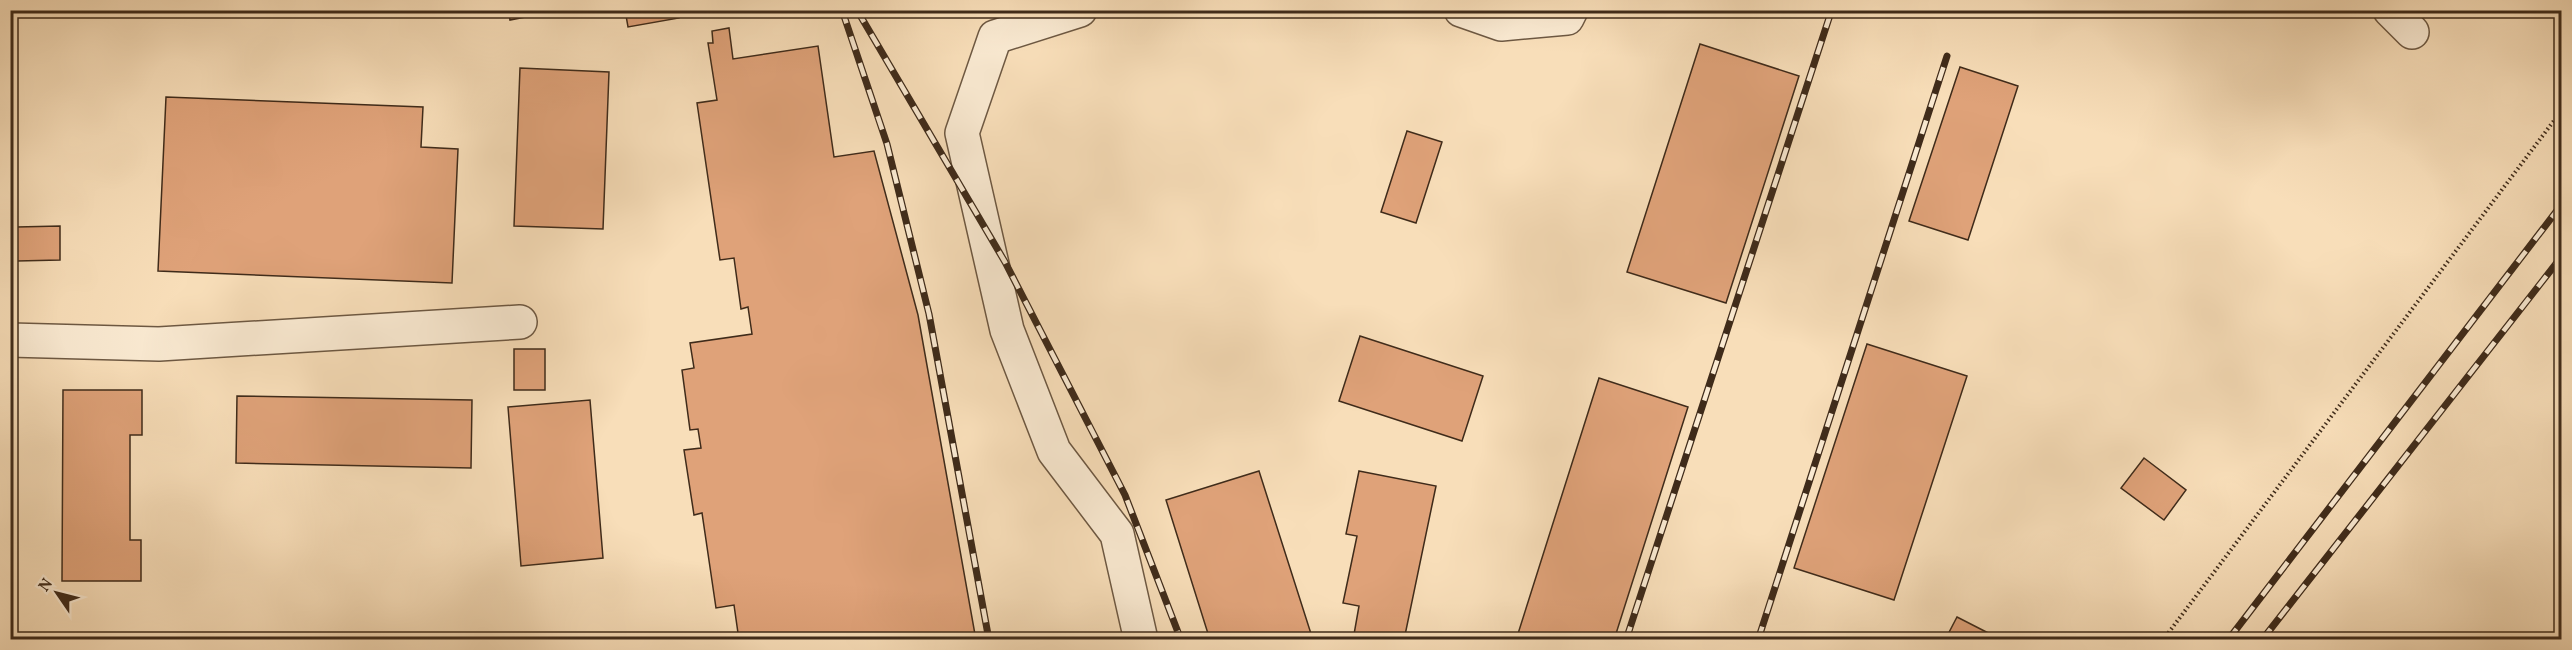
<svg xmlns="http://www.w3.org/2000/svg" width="2572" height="650" font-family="Vollkorn,serif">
<rect width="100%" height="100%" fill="#f8deb9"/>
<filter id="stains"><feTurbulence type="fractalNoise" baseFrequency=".00333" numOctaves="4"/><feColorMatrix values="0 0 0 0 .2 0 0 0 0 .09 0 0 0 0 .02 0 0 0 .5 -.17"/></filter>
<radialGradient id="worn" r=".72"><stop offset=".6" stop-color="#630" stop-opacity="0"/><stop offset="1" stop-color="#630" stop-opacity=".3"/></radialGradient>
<g fill="#dfa279" stroke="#3f2b1a" stroke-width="1.5">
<path d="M508 10H560L510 20Z"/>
<path d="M625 10H678L679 18 628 27Z"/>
<path d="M729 28 733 59 818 46 834 157 874 151 918 315 976 640H739L734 605 716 608 702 513 694 515 684 450 701 448 698 429 690 430 682 370 694 368 690 343 752 334 748 307 741 309 734 258 720 260 697 103 717 100 708 43H713L712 31Z"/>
<path d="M1700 44 1799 76 1726 303 1627 272Z"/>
<path d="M1960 67 2018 86 1968 240 1909 221Z"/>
<path d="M520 68 609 72 603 229 514 226Z"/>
<path d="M166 97 423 107 421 147 458 149 452 283 158 271Z"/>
<path d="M1407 131 1442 142 1416 223 1381 212Z"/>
<path d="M60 226V260L17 261V227Z"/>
<path d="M1360 336 1483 376 1462 441 1339 401Z"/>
<path d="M1867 344 1967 376 1894 600 1794 568Z"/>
<rect x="514" y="349" width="31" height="41"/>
<path d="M1599 378 1688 407 1614 640H1516Z"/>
<path d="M63 390H142V435H130V540H141V581H62Z"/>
<path d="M237 396 472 400 471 468 236 463Z"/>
<path d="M590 400 603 558 521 566 508 407Z"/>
<path d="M2144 458 2186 490 2164 520 2121 488Z"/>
<path d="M1259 471 1313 640H1210L1166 500Z"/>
<path d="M1359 471 1436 486 1404 640H1353L1359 606 1343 603 1357 536 1346 534Z"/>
<path d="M1957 617 2002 640H1945Z"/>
</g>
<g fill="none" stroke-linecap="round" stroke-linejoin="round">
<defs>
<g id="minor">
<path d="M1080 10 995 37 962 133 1007 330 1054 451 1117 534 1141 640"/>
<path d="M1461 10 1501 24 1567 18 1571 10"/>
<path d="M2390 10 2412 32"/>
<path d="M10 340 159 344 520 322"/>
</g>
</defs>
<use href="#minor" stroke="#6d5842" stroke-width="36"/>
<path stroke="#3f2b1a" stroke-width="4" stroke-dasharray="1.5 3" stroke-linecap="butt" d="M2163 640 2562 110"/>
<use href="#minor" stroke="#faead2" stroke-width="33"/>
<defs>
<g id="rail">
<path d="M842 10 887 144 929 314 989 640"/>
<path d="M857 10 1005 262 1125 495 1181 640"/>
<path d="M1626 640 1831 12"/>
<path d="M1758 640 1947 56"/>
<path d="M2228 640 2562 204"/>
<path d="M2262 640 2562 256"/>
</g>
</defs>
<use href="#rail" stroke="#3f2b1a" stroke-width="7"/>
<use href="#rail" stroke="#faead2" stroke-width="4.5" stroke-dasharray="14" stroke-linecap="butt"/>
</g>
<rect width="2572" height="650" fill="none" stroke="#f8deb9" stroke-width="36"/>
<rect x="12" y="12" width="2548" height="626" fill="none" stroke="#3f2b1a" stroke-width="3"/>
<rect x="18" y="18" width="2536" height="614" fill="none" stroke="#3f2b1a" stroke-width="1.5"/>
<g transform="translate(57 593) rotate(305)" stroke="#faead2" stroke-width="4.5" paint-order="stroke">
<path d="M0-4.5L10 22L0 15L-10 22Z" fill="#3f2b1a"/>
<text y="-9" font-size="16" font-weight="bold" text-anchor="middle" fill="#3f2b1a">N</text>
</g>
<rect width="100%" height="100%" filter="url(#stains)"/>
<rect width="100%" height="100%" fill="url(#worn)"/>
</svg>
